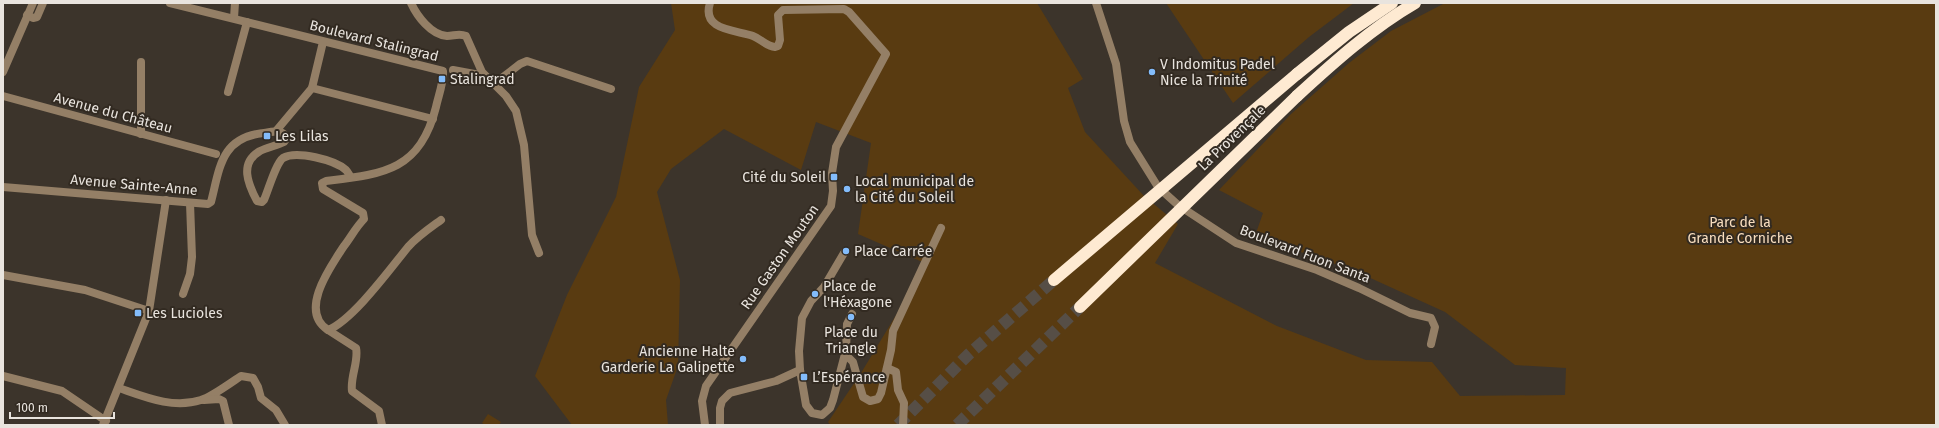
<svg xmlns="http://www.w3.org/2000/svg" width="1939" height="428" font-family="'Fira Sans',sans-serif">
<rect width="100%" height="100%" fill="#3c342b"/>
<g fill="#593b11">
<path d="M671 3H1037L1083 79 1068 88 1085 132 1144 196 1178 224 1155 263 1277 326 1366 360 1432 362 1460 396 1565 395 1566 368 1515 365 1445 312 1355 271 1255 236 1263 213 1219 190 1291 114 1349 63 1391 31 1445 3H1936V425H830L828 422 861 373 927 264 858 234 871 143 816 122 801 170 724 129 671 169 657 192 680 280 678 366 666 400 668 425H572L535 376 567 295 616 197 639 87 675 30Z"/>
<path d="M1166 3H1354L1309 37 1233 103Z"/>
<path d="M488 414 501 422 499 425H485L482 423Z"/>
</g>
<g fill="none" stroke-linecap="round" stroke-linejoin="round">
<g stroke="#564e46" stroke-width="12" stroke-dasharray="12 6" stroke-linecap="butt">
<path d="M898 425 969 354 1054 280"/>
<path d="M957 425 1080 307"/>
</g>
<g stroke="#947f66" stroke-width="8">
<path d="M170 3 443 71C444 82 438 97 436 107 420 171 383 174 326 181L322 183 323 189 363 213 364 219C356 227 351 237 344 246 331 266 298 311 328 330 353 320 390 269 408 247 418 236 430 228 441 220"/>
<path d="M411 3C417 16 431 35 447 36 454 36 459 33 466 36L482 72 506 96 516 111 524 145 532 235 539 253"/>
<path d="M1096 3 1116 64 1124 121 1130 142 1158 187 1178 205 1236 243 1317 270 1359 288 1410 313 1431 318 1435 327 1431 344"/>
<path d="M27 15 33 18 37 17 43 3"/>
<path d="M234 18 235 3"/>
<path d="M141 62V134"/>
<path d="M453 70 485 76"/>
<path d="M494 84 520 64 527 61 611 89"/>
<path d="M312 88 433 119"/>
<path d="M228 92 247 22"/>
<path d="M3 96 216 154"/>
<path d="M276 131 312 88 323 42"/>
<path d="M3 187 208 204 211 202C220 167 221 138 263 133 270 132 278 130 284 134L286 139 284 142C276 146 268 147 260 151 239 163 248 184 257 201L262 202 264 200C268 191 276 163 283 158 296 150 335 160 346 170 348 172 349 175 351 177"/>
<path d="M844 253 824 287 811 301 802 318 799 351 800 370 806 405 812 413 822 415 830 408 833 400 846 350 847 324 852 314"/>
<path d="M3 275 85 290 149 311"/>
<path d="M183 294 190 274 192 257 190 203"/>
<path d="M328 330 356 348C359 361 350 377 352 391L379 411 382 425"/>
<path d="M845 354 853 362 863 397 870 401 878 399 881 393 891 350 893 331 941 228"/>
<path d="M887 368 896 372 898 390 904 403 903 425"/>
<path d="M3 376 62 391 106 421"/>
<path d="M119 388C145 397 173 409 201 400 210 398 232 382 241 376L253 378 258 387 261 398 276 410 285 425"/>
<path d="M204 400 219 399 223 401 229 425"/>
<path d="M103 425 149 311 166 200"/>
<path d="M705 425 702 401 706 386 831 206 833 191 832 173 836 147 886 54 849 12 844 9 783 10 778 15 780 40 778 46 775 47C766 46 761 39 753 36 737 30 701 31 710 3"/>
<path d="M720 425V408L722 401 730 393 776 381 800 370"/>
</g>
<path stroke="#947f66" stroke-width="8" d="M3 72 33 3"/>
<g stroke="#feead2" stroke-width="12">
<path d="M1297 74 1349 32 1392 3"/>
<path d="M1297 96C1334 62 1372 28 1415 3"/>
</g>
<g stroke="#feead2" stroke-width="12">
<path d="M1054 280 1297 74"/>
<path d="M1080 307 1297 96"/>
</g>
</g>
<g fill="#83bcfb" stroke="#322a21" stroke-width="1.5">
<circle cx="1152" cy="72" r="4"/>
<rect x="438" y="75" width="8" height="8" rx="2"/>
<rect x="263" y="132" width="8" height="8" rx="2"/>
<rect x="830" y="173" width="8" height="8" rx="2"/>
<circle cx="847" cy="189" r="4"/>
<circle cx="846" cy="251" r="4"/>
<circle cx="815" cy="294" r="4"/>
<rect x="134" y="309" width="8" height="8" rx="2"/>
<circle cx="851" cy="317" r="4"/>
<circle cx="743" cy="359" r="4"/>
<rect x="800" y="373" width="8" height="8" rx="2"/>
</g>
<g text-anchor="middle" dominant-baseline="central" stroke-width="4" stroke-linejoin="round" paint-order="stroke">
<g font-size="14" fill="#e9e4de" stroke="#322a21">
<text transform="translate(374 41) rotate(14)">Boulevard Stalingrad</text>
<text transform="translate(113 113) rotate(15)">Avenue du Château</text>
<text transform="translate(1232 138) rotate(-44)">La Provençale</text>
<text transform="translate(134 185) rotate(5)">Avenue Sainte-Anne</text>
<text transform="translate(1305 254) rotate(21)">Boulevard Fuon Santa</text>
<text transform="translate(780 257) rotate(-55)">Rue Gaston Mouton</text>
</g>
<g font-size="14" fill="#e9e4de" stroke="#322a21" text-anchor="start">
<text x="1160" y="64">V Indomitus Padel<tspan x="1160" dy="16">Nice la Trinité</tspan></text>
<text x="450" y="79">Stalingrad</text>
<text x="275" y="136">Les Lilas</text>
<text x="826" y="177" text-anchor="end">Cité du Soleil</text>
<text x="855" y="181">Local municipal de<tspan x="855" dy="16">la Cité du Soleil</tspan></text>
<text x="854" y="251">Place Carrée</text>
<text x="823" y="286">Place de<tspan x="823" dy="16">l'Héxagone</tspan></text>
<text x="146" y="313">Les Lucioles</text>
<text x="851" y="332" text-anchor="middle">Place du<tspan x="851" dy="16">Triangle</tspan></text>
<text x="735" y="351" text-anchor="end">Ancienne Halte<tspan x="735" dy="16">Garderie La Galipette</tspan></text>
<text x="812" y="377">L’Espérance</text>
</g>
<g font-size="14" fill="#f9debf" stroke="#322a21">
<text x="1740" y="222">Parc de la<tspan x="1740" dy="16">Grande Corniche</tspan></text>
</g>
</g>
<rect width="1939" height="428" fill="none" stroke="#e9e4de" stroke-width="8"/>
<path d="M10 412v6h104v-6" fill="none" stroke="#e9e4de" stroke-width="2"/>
<text x="16" y="412" font-size="12" fill="#e9e4de" stroke="#322a21" stroke-width="3" paint-order="stroke">100 m</text>
</svg>
